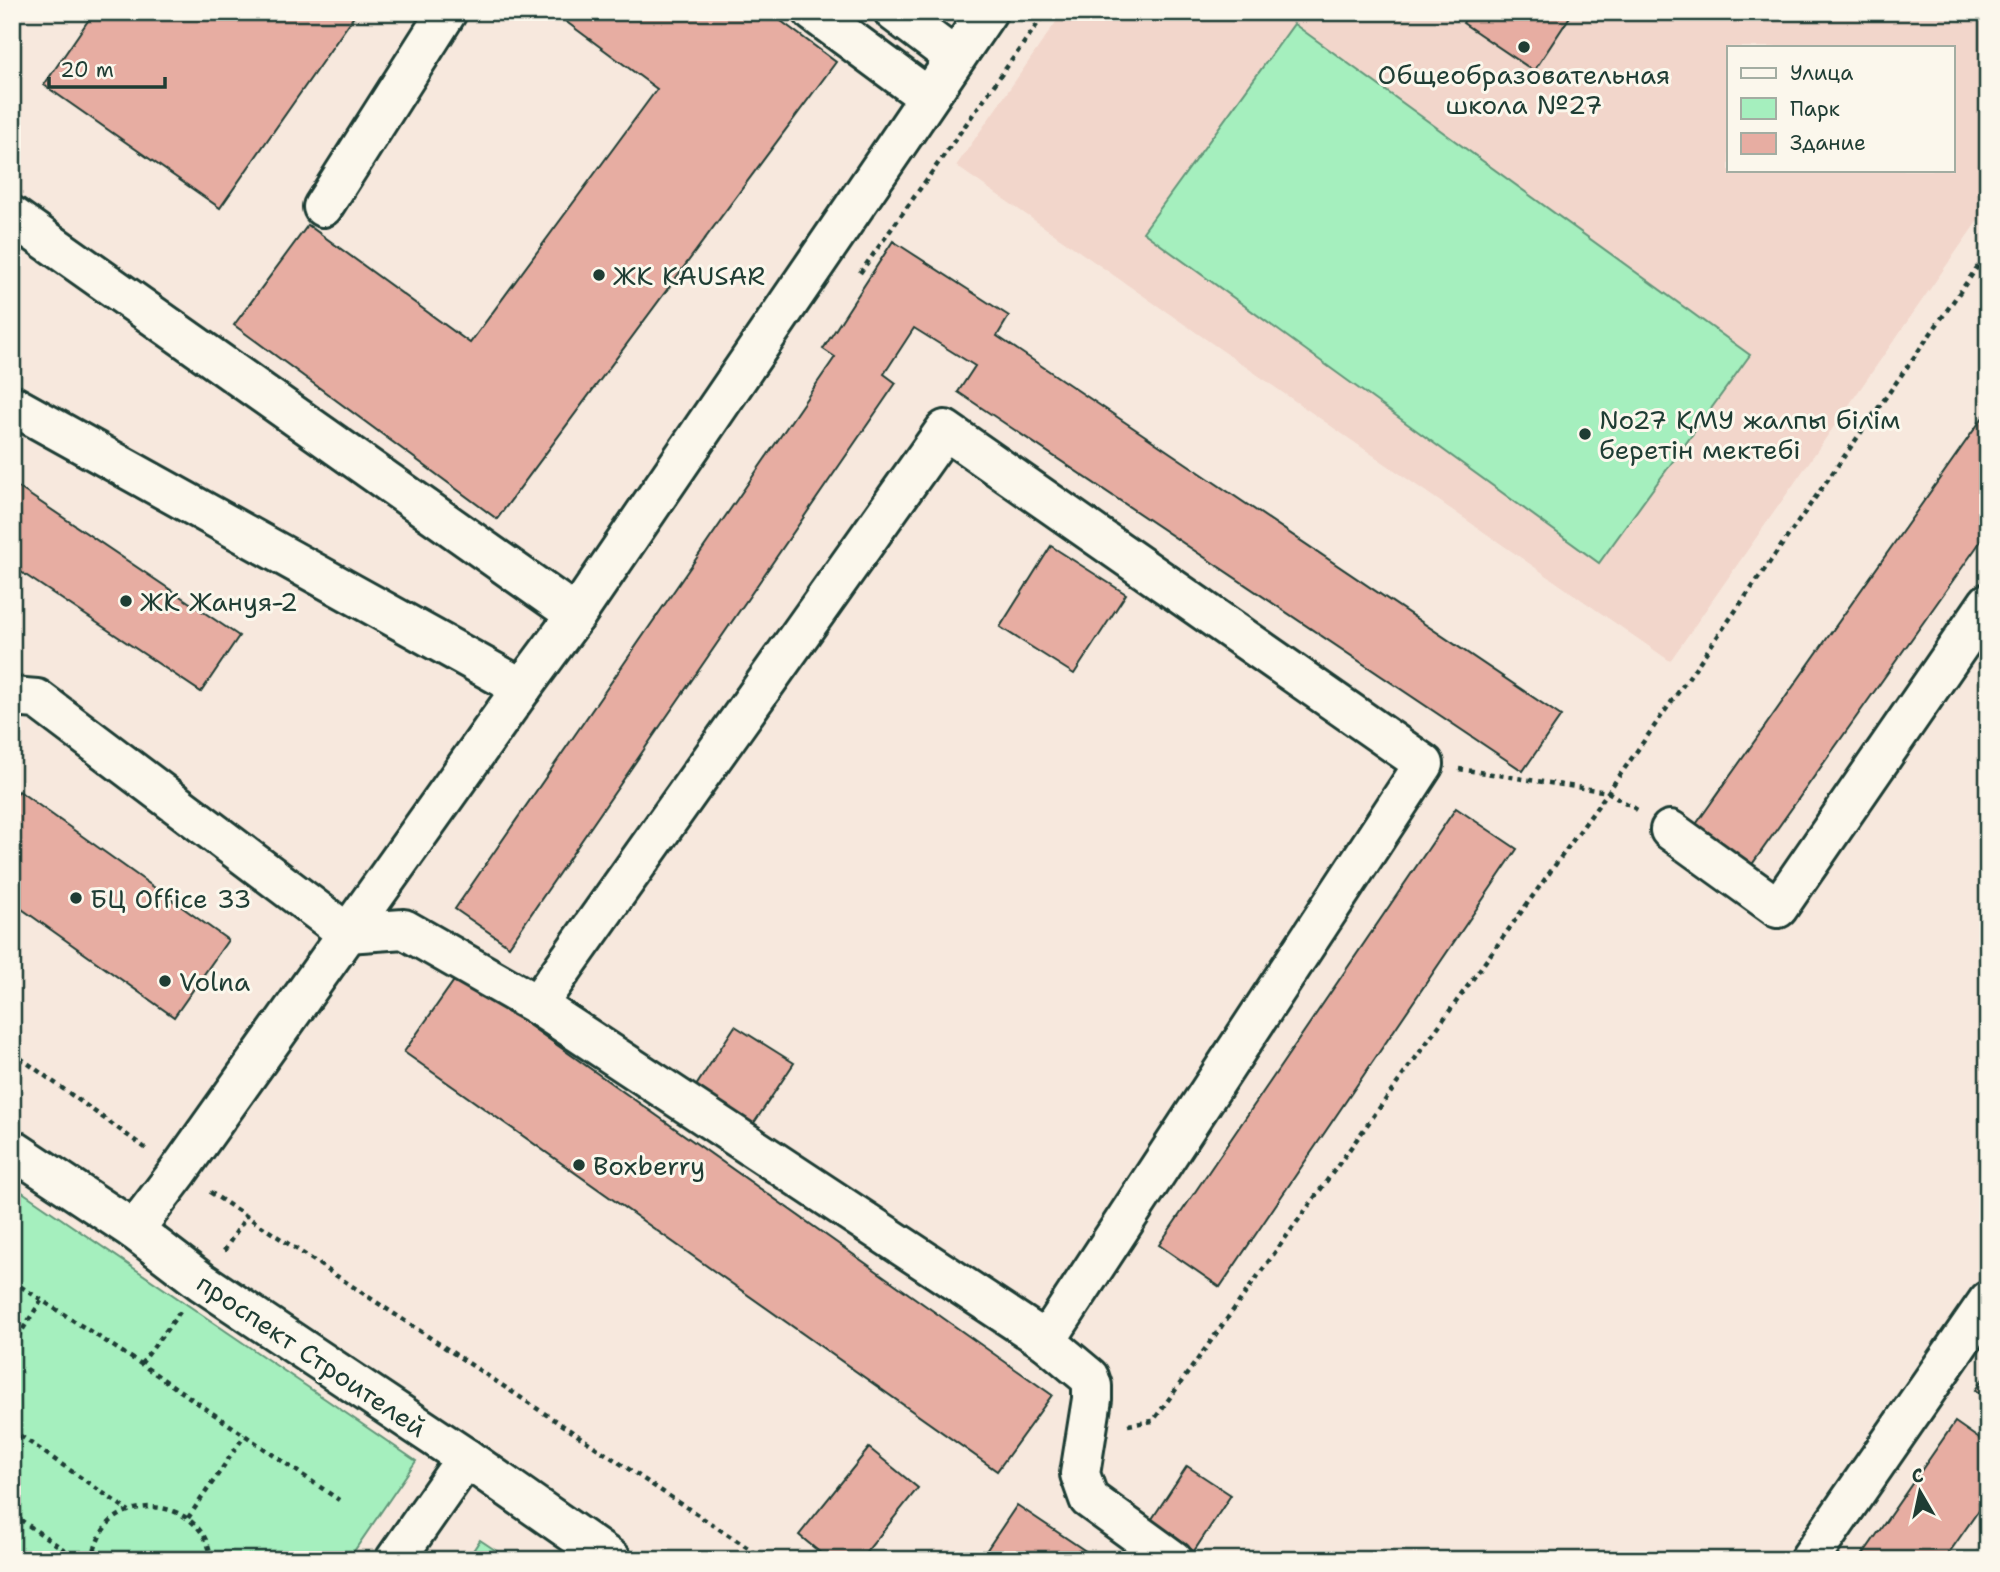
<svg xmlns="http://www.w3.org/2000/svg" width="2000" height="1572" font-family="'Shantell Sans',sans-serif">
<rect width="100%" height="100%" fill="#f7e8dd"/>
<filter id="ink" filterUnits="userSpaceOnUse"><feTurbulence type="fractalNoise" baseFrequency=".0143" numOctaves="2"/><feDisplacementMap in="SourceGraphic" scale="14" xChannelSelector="R" yChannelSelector="G"/><feConvolveMatrix kernelMatrix="1 2 1 2 8 2 1 2 1" color-interpolation-filters="sRGB"/></filter>
<g filter="url(#ink)">
<path fill="#f2d6cb" fill-rule="evenodd" d="M1063 12H1988V206L1670 661 956 166ZM1729 47H1953V170H1729Z"/>
<g fill="#a5efbe" stroke="#629679" stroke-width="2">
<path d="M1294 24 1750 355 1599 563 1143 232Z"/>
<path d="M12 1185 416 1461 348 1560H12Z"/>
<path d="M480 1540 510 1560H467Z"/>
</g>
<g fill="#e7ada2" stroke="#1f3d34" stroke-width="2">
<path d="M94 12H357L220 208 44 85Z"/>
<path d="M553 12H769L836 62 497 519 234 325 308 225 470 343 657 89Z"/>
<path d="M1470 12H1573L1534 71 1463 23Z"/>
<path d="M893 241 1009 316 997 336 1561 716 1523 771 958 392 975 366 914 328 884 374 896 383 509 946 455 909 835 357 823 349Z"/>
<path d="M1988 410V531L1748 870 1692 830Z"/>
<path d="M12 483 239 636 201 692 12 566Z"/>
<path d="M1051 546 1126 594 1074 674 1000 627Z"/>
<path d="M19 791 228 940 174 1017 12 902V800Z"/>
<path d="M1456 808 1517 849 1220 1287 1159 1245Z"/>
<path d="M458 975 1052 1395 997 1471 404 1052Z"/>
<path d="M735 1026 794 1063 752 1126 694 1089Z"/>
<path d="M1988 1372V1399L1975 1390Z"/>
<path d="M1955 1422 1988 1445V1497L1944 1560H1859Z"/>
<path d="M869 1448 918 1488 860 1560H829L799 1535Z"/>
<path d="M1187 1466 1231 1495 1194 1551 1150 1522Z"/>
<path d="M1017 1505 1099 1560H980Z"/>
</g>
<g fill="none" stroke-linecap="round" stroke-linejoin="round">
<defs>
<g id="minor">
<path d="M813 12 928 97"/>
<path d="M894 12 955 58"/>
<path d="M323 207 447 12"/>
<path d="M12 216 576 615"/>
<path d="M12 405 522 688"/>
<path d="M12 697 37 699 347 933 404 929 537 1005 1046 1341 1089 1377 1092 1386V1399L1080 1474 1089 1499 1173 1560"/>
<path d="M1670 830 1778 908 1988 603"/>
<path d="M537 1005 945 430 1424 764 1046 1341"/>
<path d="M134 1230 178 1172 522 688 576 615 987 12"/>
<path d="M395 1560 466 1458"/>
<path d="M1809 1560 1988 1301"/>
</g>
<path id="major" d="M12 1149 134 1230 202 1282 466 1458 612 1560"/>
</defs>
<use href="#minor" stroke="#1f3d34" stroke-width="44"/>
<use href="#major" stroke="#1f3d34" stroke-width="44"/>
<g stroke="#1f3d34" stroke-width="4.5" stroke-dasharray="5 5" stroke-linecap="butt">
<path d="M860 273 1046 12"/>
<path d="M1459 769 1608 792 1639 811"/>
<path d="M12 1052 148 1150"/>
<path d="M210 1192 766 1560"/>
<path d="M224 1251 247 1215"/>
<path d="M12 1281 141 1364 339 1500"/>
<path d="M12 1346 41 1301"/>
<path d="M141 1364 180 1312"/>
<path d="M1128 1425 1153 1421 1608 792 1988 252"/>
<path d="M12 1430 129 1511"/>
<path d="M12 1514 79 1560"/>
<path d="M188 1518 245 1435"/>
<path d="M92 1560C95 1546 100 1531 111 1521 147 1491 208 1512 211 1560"/>
</g>
<use href="#minor" stroke="#fbf7ec" stroke-width="38"/>
<use href="#major" stroke="#fbf7ec" stroke-width="38"/>
</g>
</g>
<g fill="#1f3d34" stroke="#fbf7ec" stroke-width="2.5">
<circle cx="1524" cy="47" r="7"/>
<circle cx="599" cy="275" r="7"/>
<circle cx="1585" cy="434" r="7"/>
<circle cx="126" cy="601" r="7"/>
<circle cx="76" cy="898" r="7"/>
<circle cx="165" cy="981" r="7"/>
<circle cx="579" cy="1165" r="7"/>
</g>
<g text-anchor="middle" dominant-baseline="central" stroke-width="6" stroke-linejoin="round" paint-order="stroke">
<g font-size="26" fill="#1f3d34" stroke="#fbf7ec" text-anchor="start">
<text x="1524" y="74" text-anchor="middle">Общеобразовательная<tspan x="1524" dy="30">школа №27</tspan></text>
<text x="613" y="275">ЖК KAUSAR</text>
<text x="1599" y="419">No27 ҚМУ жалпы білім<tspan x="1599" dy="30">беретін мектебі</tspan></text>
<text x="140" y="601">ЖК Жануя-2</text>
<text x="90" y="898">БЦ Office 33</text>
<text x="179" y="981">Volna</text>
<text x="593" y="1165">Boxberry</text>
</g>
<g font-size="26" fill="#1f3d34" stroke="#fbf7ec">
<text transform="translate(312 1355) rotate(34)">проспект Строителей</text>
</g>
</g>
<rect width="2000" height="1572" fill="none" stroke="#fbf7ec" stroke-width="42"/>
<rect x="21" y="21" width="1958" height="1530" fill="none" stroke="#1f3d34" stroke-width="2.5" filter="url(#ink)"/>
<rect x="1727" y="46" width="228" height="126" fill="#fbf7ec" stroke="#a3ada2" stroke-width="2"/>
<rect x="1741" y="68" width="35" height="10" fill="#fbf7ec" stroke="#a3ada2" stroke-width="2"/>
<text x="1790" y="80" font-size="21" fill="#1f3d34">Улица</text>
<rect x="1741" y="98" width="35" height="21" fill="#a5efbe" stroke="#a3ada2" stroke-width="2"/>
<text x="1790" y="116" font-size="21" fill="#1f3d34">Парк</text>
<rect x="1741" y="133" width="35" height="21" fill="#e7ada2" stroke="#a3ada2" stroke-width="2"/>
<text x="1790" y="150" font-size="21" fill="#1f3d34">Здание</text>
<g transform="translate(1920 1492) rotate(351)" stroke="#fbf7ec" stroke-width="5" paint-order="stroke">
<path d="M0-5L12 26L0 18L-12 26Z" fill="#1f3d34"/>
<text y="-10" font-size="19" font-weight="bold" text-anchor="middle" fill="#1f3d34">С</text>
</g>
<path d="M49 77v10h116v-10" fill="none" stroke="#1f3d34" stroke-width="3.5"/>
<text x="60" y="77" font-size="21" fill="#1f3d34" stroke="#fbf7ec" stroke-width="5" paint-order="stroke">20 m</text>
</svg>
